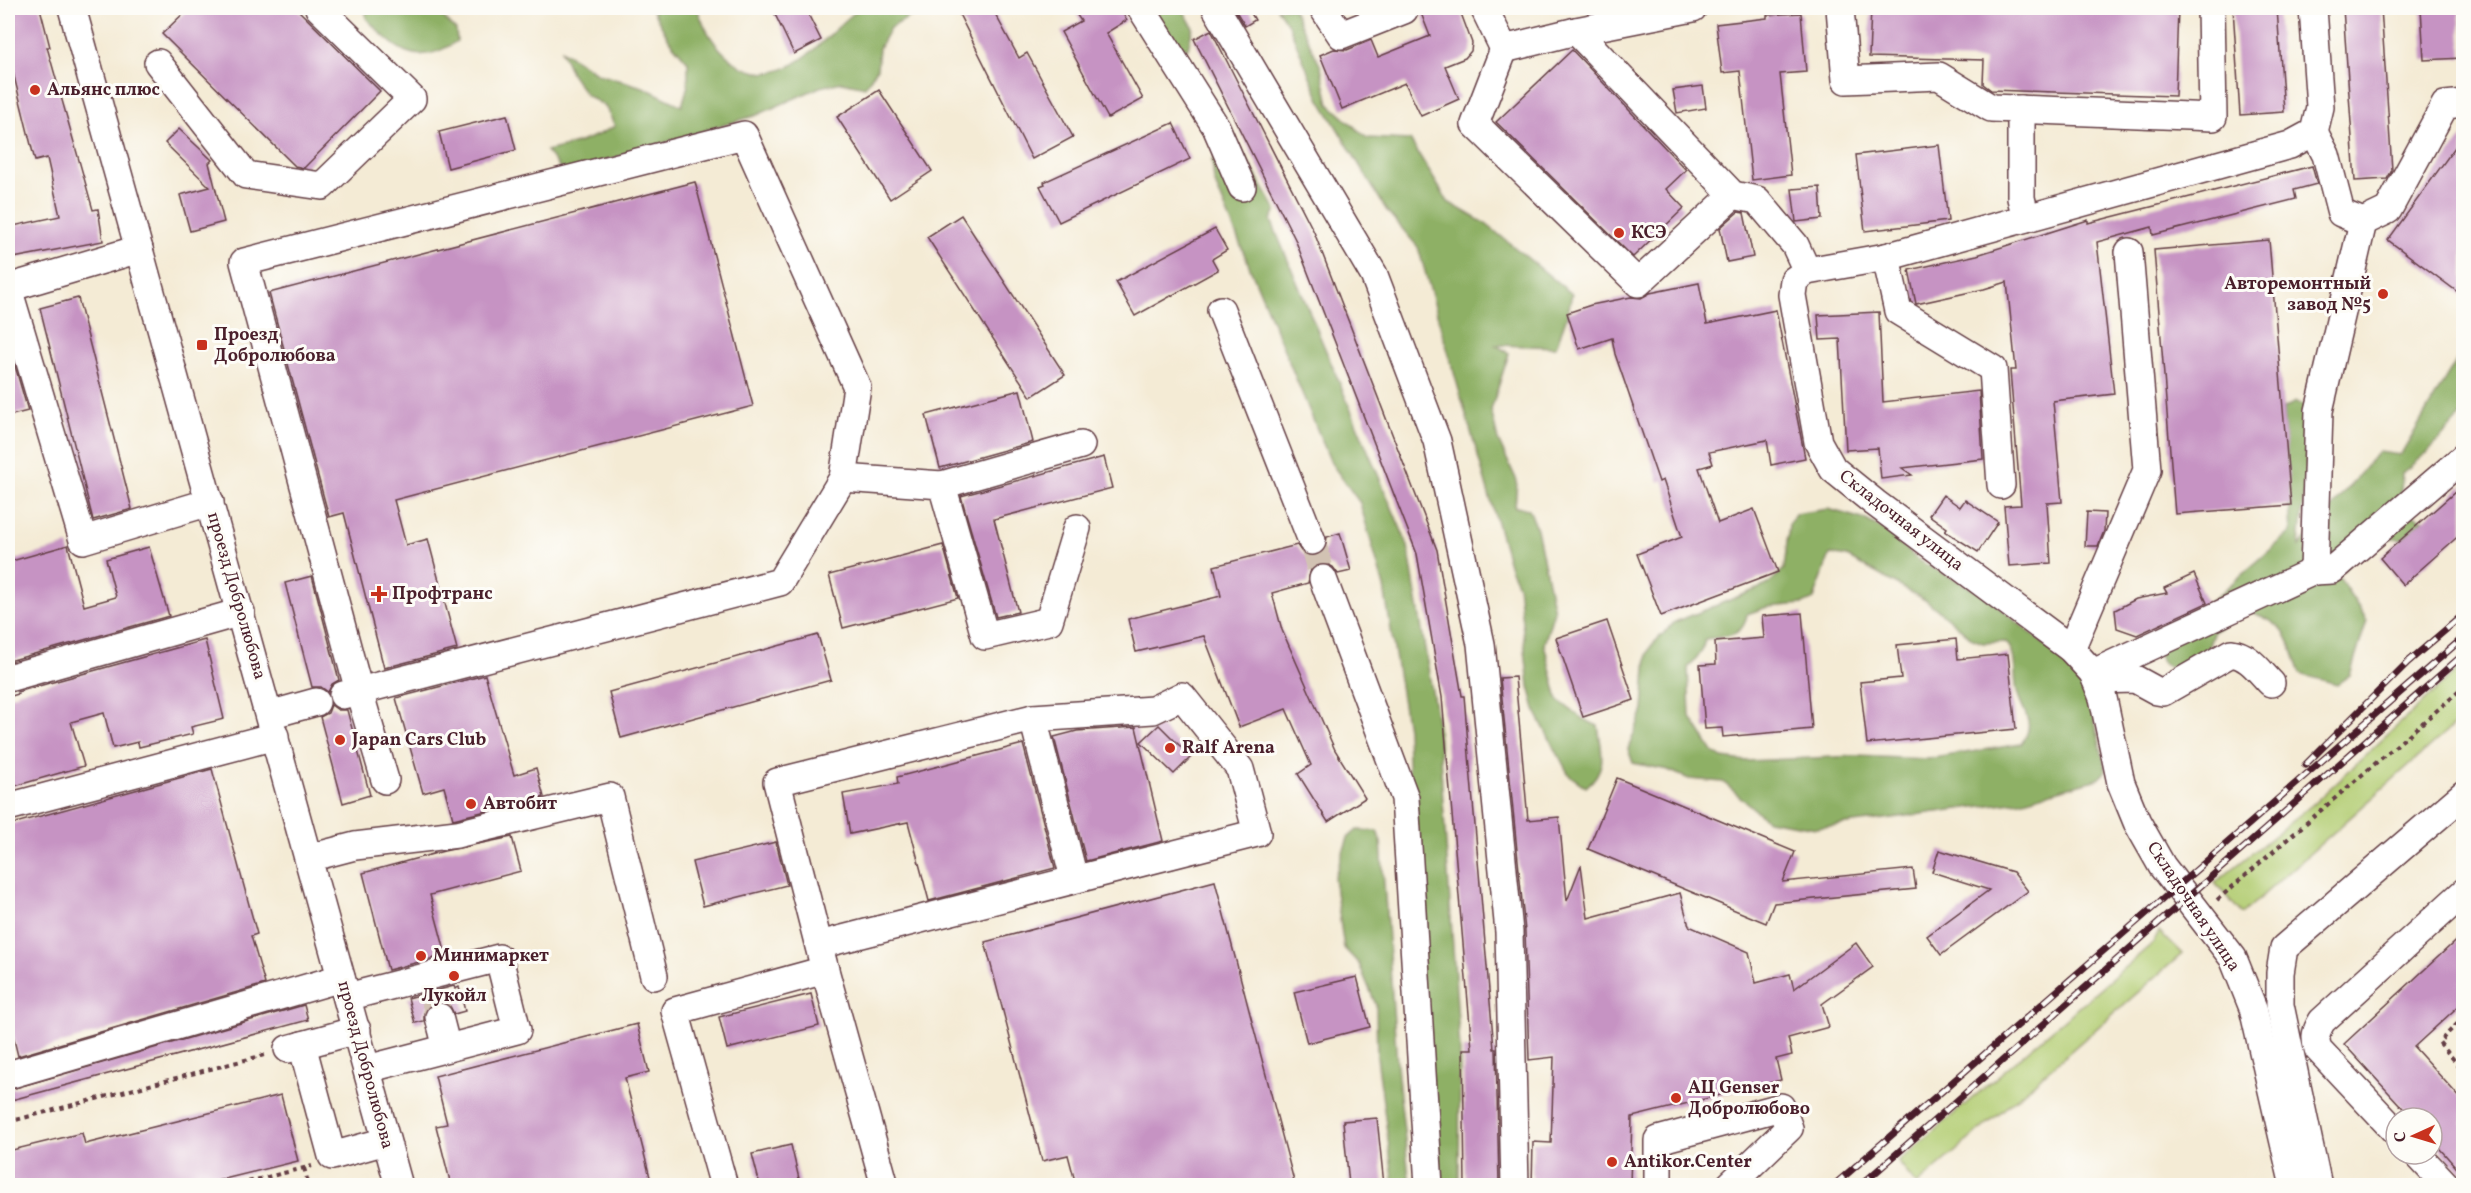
<svg xmlns="http://www.w3.org/2000/svg" width="2471" height="1193" font-family="Vollkorn,serif">
<rect width="100%" height="100%" fill="#fdfcf7"/>
<filter id="ink" filterUnits="userSpaceOnUse"><feTurbulence type="fractalNoise" baseFrequency=".0167" numOctaves="2"/><feDisplacementMap in="SourceGraphic" scale="12" xChannelSelector="R" yChannelSelector="G"/><feConvolveMatrix kernelMatrix="1 2 1 2 8 2 1 2 1" color-interpolation-filters="sRGB"/></filter>
<filter id="wash" filterUnits="userSpaceOnUse"><feTurbulence type="fractalNoise" baseFrequency=".008" numOctaves="4" result="noise"/><feDisplacementMap in="SourceGraphic" scale="24" xChannelSelector="R" yChannelSelector="G"/><feGaussianBlur stdDeviation="1.35" result="paint"/><feColorMatrix in="noise" values="0 0 0 0 0 0 0 0 0 0 0 0 0 0 0 0 0 1.4 0 .05"/><feComposite in="paint" operator="in"/></filter>
<g filter="url(#wash)">
<rect width="100%" height="100%" fill="#f4ebd5"/>
<g fill="#b3cd73" stroke="#7e764f" stroke-width="1.5">
<path d="M2463 665V717L2242 914 2215 883 2313 804Z"/>
<path d="M2159 931 2182 954 1917 1185 1898 1162 2153 943Z"/>
</g>
<g fill="#8eb065" stroke="#6c6848" stroke-width="1.5" fill-rule="evenodd">
<path d="M366 8H402L406 11 440 14 456 30 457 41C415 70 395 49 366 18Z"/>
<path d="M651 8H697C705 30 714 46 733 61 783 99 824 35 860 8H925L890 28 879 48 877 69 865 87 842 82 820 87 757 115 564 173 546 151C572 146 593 139 615 126L605 106 586 95 571 73 561 50 598 74 643 87 682 106 688 85V62L670 41Z"/>
<path d="M1149 8H1182L1193 27 1188 48C1168 51 1157 22 1149 8Z"/>
<path d="M1277 8H1292L1294 11 1321 67 1329 104 1367 138 1410 140 1448 202 1486 224 1572 294 1567 316 1556 347 1496 345 1509 353 1491 410 1498 440 1517 481 1515 507 1529 509 1537 529 1554 611 1544 644 1558 700 1583 719 1598 726C1602 752 1608 769 1586 787L1569 775 1536 713 1529 686 1518 585 1510 568 1418 247 1387 211 1319 98 1289 26Z"/>
<path d="M1226 142H1237L1276 210 1271 220 1408 546 1438 727 1460 1050 1459 1185H1433L1412 883 1407 729 1384 587 1360 503 1331 463 1214 181 1212 160Z"/>
<path d="M2463 349V413L2431 449 2402 473 2401 494 2407 512 2424 520 2402 539 2373 536 2338 576 2367 620 2350 675 2337 684 2300 674C2287 636 2289 625 2248 611L2214 631 2208 648 2174 670 2162 662 2157 649 2170 624 2178 617 2208 604 2291 532 2283 408 2296 402 2311 409 2299 547 2378 452 2401 455Z"/>
<path d="M1828 509 1866 520 1884 530 1919 561 1983 594 2079 673 2089 695 2106 771 2098 779 2020 801 1816 828 1767 820 1723 782 1689 779 1668 770 1633 763 1628 749 1643 710 1647 655 1651 646 1675 622 1767 585 1784 569 1789 524 1795 514ZM1830 554 1847 557 1927 601 1973 639 1983 643 2006 642C2018 656 2013 674 2017 691 2021 711 2038 722 2021 744L1927 759 1856 756 1746 761 1722 758 1713 752 1690 716 1688 668 1702 651 1705 639C1726 636 1744 638 1747 614L1767 607 1803 604 1814 599Z"/>
<path d="M1357 830 1377 831 1381 842 1398 1077 1410 1185H1394L1377 1057 1376 1005 1359 964 1344 948 1334 878 1348 838Z"/>
</g>
<g id="blocks">
<g fill="#c693c3">
<path d="M8 8H40L50 47H47L93 210 98 209 103 241 8 259V227L60 216 47 158 35 161 8 52Z"/>
<path d="M189 8H296L380 91 304 168 295 166 162 34Z"/>
<path d="M772 8H805L821 40 794 54Z"/>
<path d="M972 8H992L1019 58 1027 53 1073 137 1032 159 959 14Z"/>
<path d="M1072 8H1119L1127 20 1106 33 1143 99 1108 118 1061 32 1081 21Z"/>
<path d="M1234 8H1248L1255 20 1245 26Z"/>
<path d="M1419 8H1459L1472 43 1471 51 1465 58 1445 66 1459 99 1421 116 1405 83 1342 109 1320 55 1334 49 1347 50 1371 40 1378 57 1430 36Z"/>
<path d="M1871 8H2178L2175 96 1991 90 1983 84 1984 60 1869 57Z"/>
<path d="M2233 8H2277L2284 112 2240 115Z"/>
<path d="M2343 8H2381L2392 170 2387 179 2355 181Z"/>
<path d="M2421 8H2459L2462 58 2424 60Z"/>
<path d="M1801 13 1806 72 1780 74 1791 175 1752 180 1740 71 1722 73 1716 24 1767 18V15Z"/>
<path d="M1211 30 1314 232 1437 550 1462 696H1464L1494 1049H1496L1499 1185H1465L1463 1049H1472L1442 697 1417 554 1295 239 1194 39Z"/>
<path d="M1572 50 1686 170 1666 189 1684 208 1633 257 1496 122Z"/>
<path d="M1703 86 1706 108 1677 113 1673 90Z"/>
<path d="M879 90 932 171 890 199 837 117Z"/>
<path d="M507 115 516 150 448 168 439 132Z"/>
<path d="M1173 123 1190 159 1059 222 1040 186 1045 184 1044 182Z"/>
<path d="M179 129 212 160 209 163 224 222 190 231 180 195 210 187 165 143Z"/>
<path d="M2463 136V296L2388 240Z"/>
<path d="M1939 145 1948 221 1865 231 1856 155Z"/>
<path d="M2312 166 2317 184 2294 190 2296 199 2153 235 2152 227 2097 242 2114 394 2053 401 2062 502 2047 503 2051 563 2009 566 2004 506 2021 505 2010 370H2016L2007 282 1984 289 1916 304 1909 270 1977 255 2088 220V223Z"/>
<path d="M695 182 753 406 394 500 406 545 428 539 457 649 384 668 344 513 329 517 269 293Z"/>
<path d="M1820 187 1822 219 1796 222 1792 189Z"/>
<path d="M1738 212 1744 213 1753 257 1727 262 1720 228Z"/>
<path d="M961 215 1065 375 1031 397 927 237Z"/>
<path d="M1215 229 1227 250 1212 259 1218 270 1135 316 1116 282Z"/>
<path d="M2269 240 2291 505 2175 514 2154 250Z"/>
<path d="M1699 283 1707 324 1776 310 1805 458 1771 465 1767 440 1709 452 1713 464 1699 468 1718 523 1754 509 1778 572 1661 616 1637 554 1682 537 1663 480 1659 482 1615 354 1612 338 1579 349 1567 313 1591 305 1631 297 1641 298 1650 293Z"/>
<path d="M78 298 132 509 93 520 40 308Z"/>
<path d="M1879 312 1883 402 1979 391 1983 459 1902 468 1912 475 1881 479 1878 448 1846 450 1840 339 1820 340 1818 315Z"/>
<path d="M8 342 28 411 8 416Z"/>
<path d="M1020 390 1033 442 940 468 926 415Z"/>
<path d="M1104 457 1112 488 994 519 1018 612 996 617 961 496Z"/>
<path d="M2463 485V532L2403 585 2380 558Z"/>
<path d="M1943 495 1960 507 1965 500 1998 522 1978 552 1945 531 1947 528 1929 515Z"/>
<path d="M2087 512 2105 513 2104 531 2098 546H2085Z"/>
<path d="M1340 533 1351 571 1338 574 1333 567 1325 563 1318 564 1311 569 1308 583 1272 593 1282 630 1335 750 1365 798 1328 822 1298 774 1311 765 1286 709 1239 727 1204 636 1136 652 1128 619 1221 596 1214 566 1297 545 1303 554 1310 557 1317 556 1325 550 1327 537Z"/>
<path d="M68 545 84 606 116 597 106 559 149 547 169 616 9 661 8 562Z"/>
<path d="M943 545 958 598 843 628 829 575Z"/>
<path d="M2194 574 2207 603 2137 635 2117 628 2115 610 2136 599 2167 593 2164 588Z"/>
<path d="M312 576 339 680 332 684 328 692 321 687H312L285 583Z"/>
<path d="M1802 613 1812 729 1723 737 1722 728 1705 729 1700 665 1716 664 1715 642 1764 638 1762 616Z"/>
<path d="M1607 621 1634 700 1583 717 1556 638Z"/>
<path d="M818 635 831 680 621 738 609 692Z"/>
<path d="M1956 639 1958 659 2008 654 2016 729 1867 744 1860 682 1901 678 1897 645Z"/>
<path d="M205 640 224 719 191 727 193 734 139 747 138 742 113 748 104 713 71 722 84 766 8 788V697L18 694 17 692Z"/>
<path d="M485 675 514 775 536 768 544 797 453 819 444 787 423 793 396 698Z"/>
<path d="M1515 677 1528 820 1559 817 1567 901 1581 865 1588 918 1680 893 1689 926 1749 952 1756 983 1790 974 1794 989 1856 943 1873 967 1822 1004 1829 1027 1788 1038 1792 1055 1776 1059 1781 1080 1632 1117 1630 1185H1532L1533 1142 1551 1143 1554 1057 1529 1060 1525 931 1500 678Z"/>
<path d="M331 705 338 710H347L370 795 343 803 320 717 328 713Z"/>
<path d="M1159 725 1191 757 1174 774 1141 742Z"/>
<path d="M1136 727 1163 841 1086 861 1054 737 1077 731Z"/>
<path d="M1023 744 1055 868 929 901 908 822 850 834 843 794 898 784 897 777Z"/>
<path d="M212 769 257 934 251 936 265 984 18 1056 8 1015V825Z"/>
<path d="M1617 778 1795 852 1783 882 1913 869 1916 889 1774 903 1766 923 1588 849Z"/>
<path d="M512 837 521 871 430 895 446 955 388 970 363 873 444 851Z"/>
<path d="M776 842 787 885 703 906 692 862Z"/>
<path d="M1939 850 2013 872 2028 891 1941 955 1927 936 1989 890 1932 872Z"/>
<path d="M1215 881 1295 1185H1076L1068 1155 1042 1161 985 942Z"/>
<path d="M2463 934V1002L2414 1047 2463 1101V1175L2432 1140V1118H2412L2344 1044Z"/>
<path d="M1357 977 1370 1027 1307 1043 1294 992Z"/>
<path d="M454 986 455 989 459 987 465 1011 454 1014 450 1006 443 1002H436L428 1006 424 1013V1021L415 1023 408 998Z"/>
<path d="M811 994 819 1026 727 1049 719 1017Z"/>
<path d="M304 1005 308 1020 8 1101V1090Z"/>
<path d="M637 1024 649 1072 625 1078 652 1185H451L436 1126 447 1124 435 1076Z"/>
<path d="M281 1095 298 1161 200 1185H8V1151L82 1133 85 1144Z"/>
<path d="M1377 1118 1384 1185H1349L1343 1121Z"/>
<path d="M791 1145 800 1183 791 1185H760L752 1154Z"/>
</g>
</g>
</g>
<g filter="url(#ink)">
<use href="#blocks" fill-opacity="0" stroke="#643e44" stroke-width="1.5"/>
<g fill="none" stroke-linecap="round" stroke-linejoin="round">
<g stroke="#d2c2b3" stroke-width="27" stroke-dasharray="27 14" stroke-linecap="butt">
<path d="M1312 541 1323 579"/>
<path d="M433 994 439 1017"/>
</g>
<defs>
<g id="minor">
<path d="M72 8 399 1186"/>
<path d="M1141 8 1216 127 1242 187"/>
<path d="M1216 8 1374 275 1437 441 1481 644 1509 932 1515 1186"/>
<path d="M1323 8 1341 35 1404 10"/>
<path d="M1484 8 1504 49 1576 31 1693 8"/>
<path d="M1840 8 1846 80 1939 76 1991 108 2213 117 2211 8"/>
<path d="M1576 31 1733 195 1757 200 1795 245 1807 271"/>
<path d="M1504 49 1475 124 1638 283 1733 195"/>
<path d="M158 63 246 175 322 186 412 99 319 8"/>
<path d="M2021 109V198L2026 218"/>
<path d="M2314 132 2326 155 2341 213 2363 222 2388 210 2445 105 2464 103"/>
<path d="M139 249 8 288 83 540 210 502"/>
<path d="M1886 257 1898 311 1993 369 2001 485"/>
<path d="M1221 310 1312 541"/>
<path d="M843 478 942 485 985 636 1049 621 1077 528"/>
<path d="M942 485 1081 445"/>
<path d="M2314 571 2319 411 2363 222"/>
<path d="M1323 579 1405 798 1429 1186"/>
<path d="M2071 649 2147 470 2129 252"/>
<path d="M2093 673 2314 571 2332 570 2464 457"/>
<path d="M8 678 241 612"/>
<path d="M2096 680 2135 679 2157 691 2163 692 2231 653C2249 655 2259 671 2271 683"/>
<path d="M343 695 359 691 780 582 843 478 857 387 744 135 244 262 359 691 385 780"/>
<path d="M269 715 316 702"/>
<path d="M8 807 275 736"/>
<path d="M309 858 355 846 457 834 610 797 654 976"/>
<path d="M819 945 1257 833 1240 769 1182 696 1153 710 1033 718"/>
<path d="M825 970 777 782 1033 718 1074 878"/>
<path d="M347 997 499 958 517 1030 367 1069"/>
<path d="M439 1017 447 1048"/>
<path d="M302 1045 332 1156 386 1141"/>
<path d="M288 1049 357 1030"/>
<path d="M8 1075 341 978"/>
<path d="M2396 1132 2318 1049C2314 1037 2316 1031 2322 1021L2464 892"/>
<path d="M2417 1154 2447 1186"/>
<path d="M724 1186 675 1011 825 970 885 1186"/>
<path d="M1658 1186V1140L1781 1107 1789 1128 1729 1186"/>
<path d="M2294 1186 2253 1008 2233 958 2162 866 2137 822 2121 783 2103 698 2093 673 2071 649 1875 503 1833 469 1818 442 1792 295 1794 280 1807 271 1886 257 2290 145 2314 132 2320 107 2313 8"/>
<path d="M2318 1186 2280 1005V973L2284 948 2464 794"/>
</g>
</defs>
<use href="#minor" stroke="#643e44" stroke-width="30"/>
<g stroke="#643e44" stroke-width="4" stroke-dasharray="4.5 4.5" stroke-linecap="butt">
<path d="M2217 900 2464 687"/>
<path d="M2464 1017 2439 1042 2464 1072"/>
<path d="M8 1122 268 1054"/>
<path d="M304 1168 309 1186"/>
<path d="M231 1186 312 1166"/>
</g>
<use href="#minor" stroke="#fff" stroke-width="27"/>
<defs>
<g id="rail">
<path d="M2305 765 2408 662 2464 614"/>
<path d="M1833 1186 2464 637"/>
<path d="M1860 1186 2464 654"/>
</g>
</defs>
<use href="#rail" stroke="#4a1f2b" stroke-width="7"/>
<use href="#rail" stroke="#fdfcf7" stroke-width="4.5" stroke-dasharray="14" stroke-linecap="butt"/>
</g>
</g>
<g fill="#c8321e" stroke="#fdfcf7" stroke-width="2">
<circle cx="35" cy="90" r="6"/>
<circle cx="1619" cy="233" r="6"/>
<circle cx="2383" cy="294" r="6"/>
<rect x="196" y="339" width="12" height="12" rx="3"/>
<path d="M376 585h6v6h6v6h-6v6h-6v-6h-6v-6h6z"/>
<circle cx="340" cy="740" r="6"/>
<circle cx="1170" cy="748" r="6"/>
<circle cx="471" cy="804" r="6"/>
<circle cx="421" cy="956" r="6"/>
<circle cx="454" cy="976" r="6"/>
<circle cx="1676" cy="1098" r="6"/>
<circle cx="1612" cy="1162" r="6"/>
</g>
<g text-anchor="middle" dominant-baseline="central" stroke-width="6" stroke-linejoin="round" paint-order="stroke">
<g font-size="18" font-weight="bold" fill="#4a1f2b" stroke="#fdfcf7" text-anchor="start">
<text x="47" y="90">Альянс плюс</text>
<text x="1631" y="233">КСЭ</text>
<text x="2371" y="284" text-anchor="end">Авторемонтный<tspan x="2371" dy="21">завод №5</tspan></text>
<text x="214" y="335">Проезд<tspan x="214" dy="21">Добролюбова</tspan></text>
<text x="392" y="594">Профтранс</text>
<text x="352" y="740">Japan Cars Club</text>
<text x="1182" y="748">Ralf Arena</text>
<text x="483" y="804">Автобит</text>
<text x="433" y="956">Минимаркет</text>
<text x="454" y="996" text-anchor="middle">Лукойл</text>
<text x="1688" y="1088">АЦ Genser<tspan x="1688" dy="21">Добролюбово</tspan></text>
<text x="1624" y="1162">Antikor.Center</text>
</g>
<g font-size="18" fill="#4a1f2b" stroke="#fdfcf7">
<text transform="translate(1901 521) rotate(38)">Складочная улица</text>
<text transform="translate(236 596) rotate(74)">проезд Добролюбова</text>
<text transform="translate(2193 907) rotate(56)">Складочная улица</text>
<text transform="translate(365 1065) rotate(75)">проезд Добролюбова</text>
</g>
</g>
<rect width="2471" height="1193" fill="none" stroke="#fdfcf7" stroke-width="30"/>
<g transform="translate(2414 1136) rotate(266)"><circle r="28" fill="#fdfcf7" stroke="#b5a4a5" stroke-width="1.5"/>
<path d="M0-4.5L10 22L0 15L-10 22Z" fill="#c8321e"/>
<text y="-9" font-size="16" font-weight="bold" text-anchor="middle" fill="#4a1f2b">С</text>
</g>
</svg>
